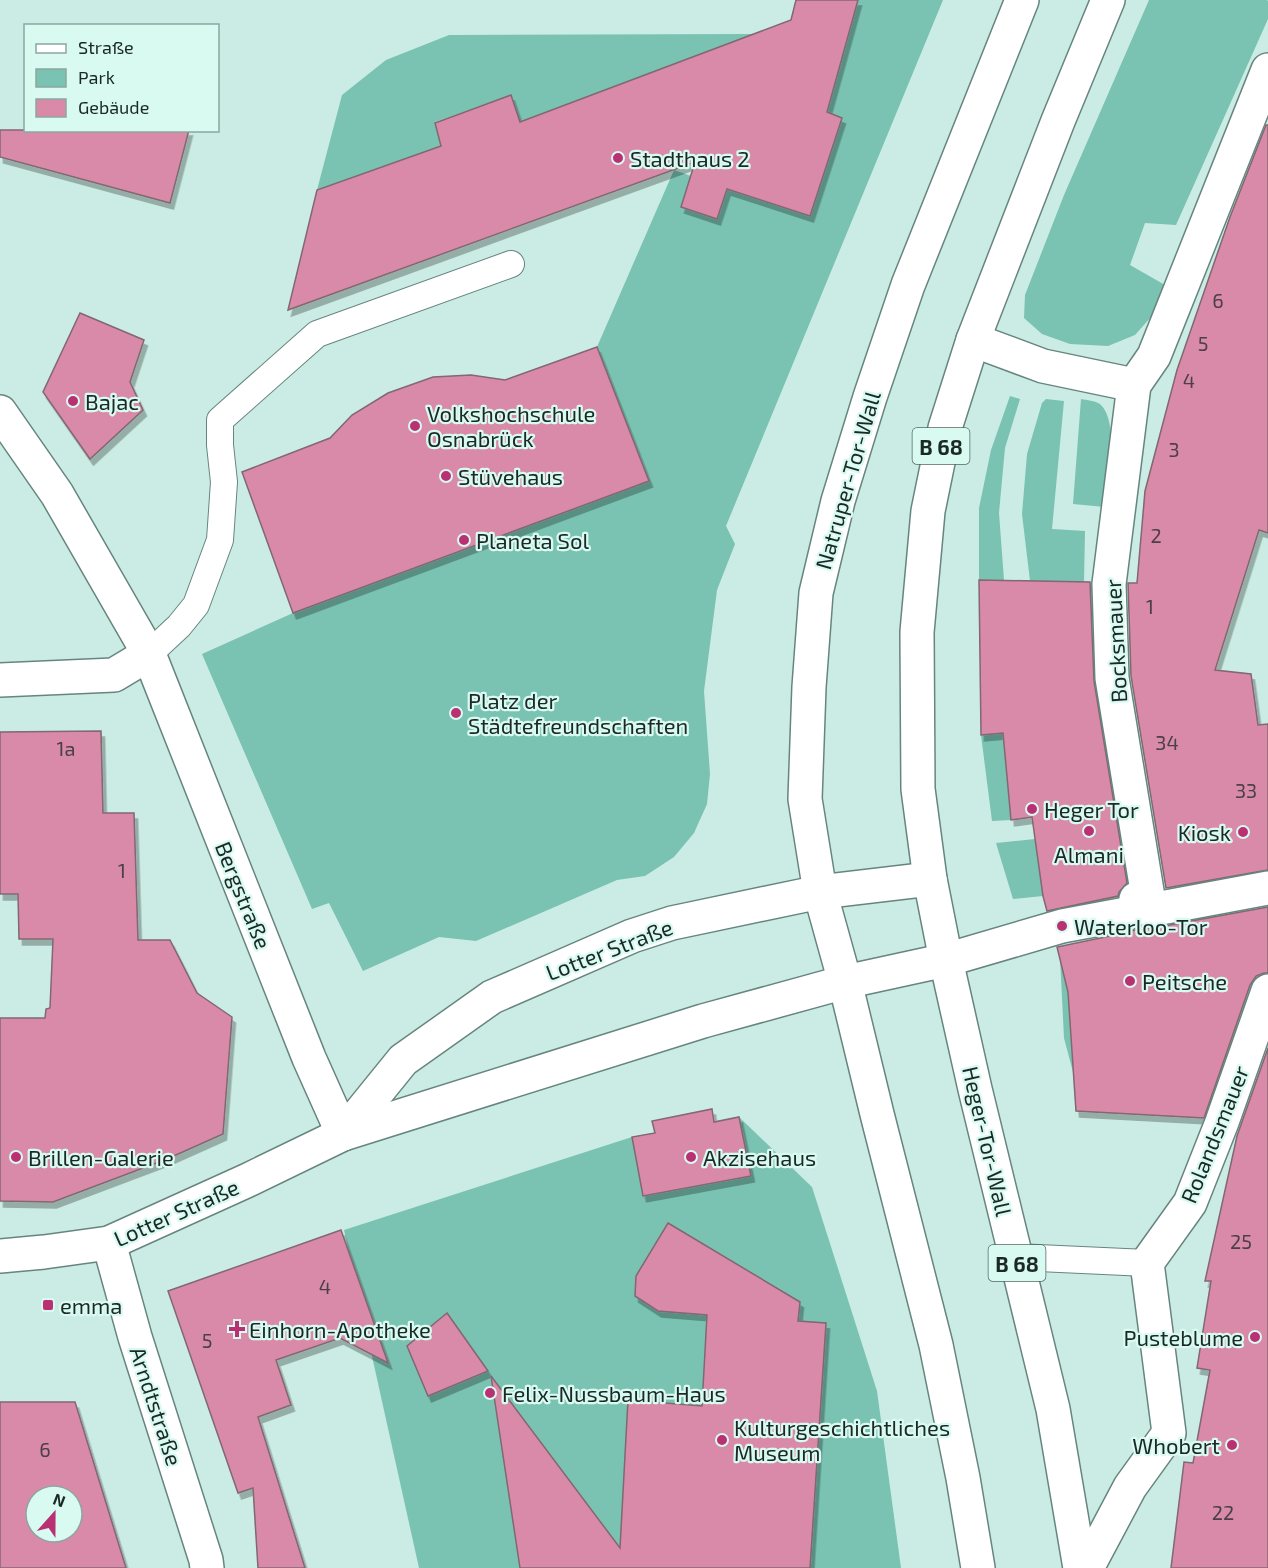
<svg xmlns="http://www.w3.org/2000/svg" width="1268" height="1568" font-family="'Exo 2',sans-serif">
<defs>
<filter id="shadow"><feDropShadow dx="3.5" dy="6" stdDeviation="0" flood-color="#0004"/></filter>
</defs>
<rect width="100%" height="100%" fill="#cbece4"/>
<g fill="#7ac2b2">
<path d="M858 0H943L726 526 735 544 717 590 704 691 710 774 707 804 694 833 674 857 645 876 617 880 476 941 439 937 363 971 329 903 312 909 202 654 293 613 649 481 597 347 674 170 691 176 681 207 717 219 727 189 809 216 842 118 827 112Z"/>
<path d="M1149 0H1267L1268 1V19L1176 225 1145 223 1130 265 1165 285 1151 317 1135 335 1108 346 1070 344 1042 334 1024 318 1025 295 1064 195Z"/>
<path d="M754 34 520 122 510 95 435 122 441 146 317 190 342 95 386 60 449 35Z"/>
<path d="M1010 396 1020 399 1005 448 999 513 1004 580H979V508L991 450Z"/>
<path d="M1046 399 1064 401 1052 529 1085 531 1084 582 1030 581 1022 514 1027 454 1042 403Z"/>
<path d="M1081 399C1087 400 1095 401 1100 404 1120 422 1108 482 1105 507L1073 504Z"/>
<path d="M1003 733 1011 820 992 821 981 735Z"/>
<path d="M1035 839 1043 896 1013 899 996 843Z"/>
<path d="M1060 957 1068 992 1073 1072 1064 1038Z"/>
<path d="M739 1117 812 1187 877 1391 901 1568H419L344 1230 632 1137Z"/>
</g>
<g fill="#d98aa8" stroke="#826770" stroke-width="1.5" fill-rule="evenodd" filter="url(#shadow)">
<path d="M796 0H858L827 112 842 118 810 216 727 189 717 219 681 207 695 162 288 310 317 190 441 146 435 123 511 95 520 122 791 20Z"/>
<path d="M1266 125H1268V533L1259 530 1215 670 1251 674 1258 725 1268 724V870L1166 888 1131 676 1128 583H1137L1145 491 1177 370 1230 217Z"/>
<path d="M0 130H189L170 203 0 157Z"/>
<path d="M80 313 144 340 130 382 143 410 90 459 43 392Z"/>
<path d="M597 347 649 481 293 613 242 472 330 438 352 415 388 393 433 377 471 375 505 380Z"/>
<path d="M979 580 1090 582 1094 681 1127 883 1119 892 1118 896 1047 911 1043 896 1032 817 1011 820 1003 733 981 735Z"/>
<path d="M101 731 103 813H134L138 940H170L197 993 232 1017 223 1134 167 1159 53 1202 0 1201V1018H45L46 1009 50 1008 53 939H19L18 894H0V732Z"/>
<path d="M1268 907V973H1264L1256 976 1250 985 1204 1118 1076 1111 1068 992 1057 947 1129 932 1138 929 1140 925 1144 928H1153Z"/>
<path d="M1268 1048V1568H1171L1184 1462 1193 1463 1210 1370 1197 1368 1211 1281H1205L1237 1136Z"/>
<path d="M712 1109 714 1122 739 1117 751 1176 643 1196 632 1137 655 1133 652 1121Z"/>
<path d="M668 1223 800 1302 798 1321 826 1323 810 1568H520L491 1376 620 1548 628 1400 702 1406 707 1315 658 1311 635 1296 636 1276Z"/>
<path d="M341 1230 388 1363 340 1338 276 1360 291 1405 258 1417 305 1568H258L253 1488 238 1493 168 1291Z"/>
<path d="M447 1313 488 1371 428 1396 407 1346Z"/>
<path d="M0 1402H75L126 1568H0ZM36 1496H72V1532H36Z"/>
</g>
<g fill="none" stroke-linecap="round" stroke-linejoin="round">
<defs>
<g id="lane">
<path d="M149 654 179 626 196 605 220 540 224 482 220 445V420L317 334 511 264"/>
<path d="M1016 1257 1147 1263"/>
</g>
<g id="street">
<path d="M973 340 1043 366 1134 385"/>
<path d="M0 412 57 494 149 654 309 1058 343 1134"/>
<path d="M0 680 114 675 149 654"/>
<path d="M1148 897 1112 678 1109 584 1134 385 1154 356 1268 70"/>
<path d="M1136 899 1148 897 1150 910 1268 888"/>
<path d="M946 960 1062 926 1126 914"/>
<path d="M109 1243 135 1337 206 1560 207 1568"/>
<path d="M1087 1568 1130 1487 1169 1433 1147 1263 1190 1203 1222 1122 1268 991"/>
</g>
<g id="secondary">
<path d="M343 1134 403 1060 492 997 632 936 672 923 820 892 930 879"/>
<path d="M0 1256 44 1252 109 1243 246 1181 343 1134 703 1021 845 982 946 960"/>
</g>
<g id="primary">
<path d="M978 1568 963 1478 936 1345 877 1114 845 982 820 892 805 799 809 687 816 593 838 501 870 397 908 285 1022 0"/>
<path d="M1080 1568 1053 1409 975 1089 946 960 930 879 918 789 917 632 928 511 945 428 973 340 1058 121 1108 0"/>
</g>
</defs>
<use href="#lane" stroke="#66857e" stroke-width="28"/>
<use href="#street" stroke="#66857e" stroke-width="36"/>
<use href="#secondary" stroke="#66857e" stroke-width="36"/>
<use href="#primary" stroke="#66857e" stroke-width="36"/>
<use href="#lane" stroke="#fff" stroke-width="26"/>
<use href="#street" stroke="#fff" stroke-width="33"/>
<use href="#secondary" stroke="#fff" stroke-width="33"/>
<use href="#primary" stroke="#fff" stroke-width="33"/>
</g>
<g fill="#b93172" stroke="#d8faf1" stroke-width="2">
<circle cx="618" cy="158" r="6"/>
<circle cx="73" cy="401" r="6"/>
<circle cx="415" cy="426" r="6"/>
<circle cx="446" cy="476" r="6"/>
<circle cx="464" cy="540" r="6"/>
<circle cx="456" cy="713" r="6"/>
<circle cx="1032" cy="809" r="6"/>
<circle cx="1089" cy="831" r="6"/>
<circle cx="1243" cy="832" r="6"/>
<circle cx="1062" cy="926" r="6"/>
<circle cx="1130" cy="981" r="6"/>
<circle cx="16" cy="1157" r="6"/>
<circle cx="691" cy="1157" r="6"/>
<rect x="42" y="1299" width="12" height="12" rx="3"/>
<path d="M234 1320h6v6h6v6h-6v6h-6v-6h-6v-6h6z"/>
<circle cx="1255" cy="1337" r="6"/>
<circle cx="490" cy="1393" r="6"/>
<circle cx="722" cy="1440" r="6"/>
<circle cx="1232" cy="1445" r="6"/>
</g>
<g text-anchor="middle" dominant-baseline="central" stroke-width="4.5" stroke-linejoin="round" paint-order="stroke">
<g font-size="20" fill="#4a4046">
<text x="1218" y="300">6</text>
<text x="1203" y="343">5</text>
<text x="1189" y="380">4</text>
<text x="1174" y="449">3</text>
<text x="1156" y="535">2</text>
<text x="1150" y="606">1</text>
<text x="1167" y="742">34</text>
<text x="66" y="748">1a</text>
<text x="1246" y="790">33</text>
<text x="122" y="870">1</text>
<text x="1241" y="1241">25</text>
<text x="325" y="1286">4</text>
<text x="207" y="1340">5</text>
<text x="45" y="1449">6</text>
<text x="1223" y="1512">22</text>
</g>
<g fill="#d8faf1" stroke="#546762" stroke-width="1.5">
<rect x="912.5" y="428" width="57" height="36" rx="4.5"/>
<rect x="988.5" y="1245" width="57" height="36" rx="4.5"/>
</g>
<g font-size="21" font-weight="bold" fill="#1b2825">
<text x="941" y="446">B 68</text>
<text x="1017" y="1263">B 68</text>
</g>
<g font-size="22" fill="#1b2825" stroke="#d8faf1" text-anchor="start">
<text x="630" y="158">Stadthaus 2</text>
<text x="85" y="401">Bajac</text>
<text x="427" y="413">Volkshochschule<tspan x="427" dy="25">Osnabrück</tspan></text>
<text x="458" y="476">Stüvehaus</text>
<text x="476" y="540">Planeta Sol</text>
<text x="468" y="700">Platz der<tspan x="468" dy="25">Städtefreundschaften</tspan></text>
<text x="1044" y="809">Heger Tor</text>
<text x="1231" y="832" text-anchor="end">Kiosk</text>
<text x="1089" y="854" text-anchor="middle">Almani</text>
<text x="1074" y="926">Waterloo-Tor</text>
<text x="1142" y="981">Peitsche</text>
<text x="28" y="1157">Brillen-Galerie</text>
<text x="703" y="1157">Akzisehaus</text>
<text x="60" y="1305">emma</text>
<text x="249" y="1329">Einhorn-Apotheke</text>
<text x="1243" y="1337" text-anchor="end">Pusteblume</text>
<text x="502" y="1393">Felix-Nussbaum-Haus</text>
<text x="734" y="1427">Kulturgeschichtliches<tspan x="734" dy="25">Museum</tspan></text>
<text x="1220" y="1445" text-anchor="end">Whobert</text>
</g>
<g font-size="22" fill="#1b2825" stroke="#d8faf1">
<text transform="translate(847 480) rotate(-74)">Natruper-Tor-Wall</text>
<text transform="translate(1115 641) rotate(-93)">Bocksmauer</text>
<text transform="translate(244 895) rotate(68)">Bergstraße</text>
<text transform="translate(609 949) rotate(-21)">Lotter Straße</text>
<text transform="translate(1214 1134) rotate(-68)">Rolandsmauer</text>
<text transform="translate(988 1141) rotate(77)">Heger-Tor-Wall</text>
<text transform="translate(176 1212) rotate(-24)">Lotter Straße</text>
<text transform="translate(157 1406) rotate(72)">Arndtstraße</text>
</g>
</g>
<rect x="24" y="24" width="195" height="108" fill="#d8faf1" stroke="#8ca69f" stroke-width="1.5"/>
<rect x="36" y="44" width="30" height="9" fill="#ffffff" stroke="#8ca69f" stroke-width="1.5"/>
<text x="78" y="54" font-size="18" fill="#1b2825">Straße</text>
<rect x="36" y="69" width="30" height="18" fill="#7ac2b2" stroke="#8ca69f" stroke-width="1.5"/>
<text x="78" y="84" font-size="18" fill="#1b2825">Park</text>
<rect x="36" y="99" width="30" height="18" fill="#d98aa8" stroke="#8ca69f" stroke-width="1.5"/>
<text x="78" y="114" font-size="18" fill="#1b2825">Gebäude</text>
<g transform="translate(54 1514) rotate(21)"><circle r="28" fill="#d8faf1" stroke="#8ca69f" stroke-width="1.5"/>
<path d="M0-4.5L10 22L0 15L-10 22Z" fill="#b93172"/>
<text y="-9" font-size="16" font-weight="bold" text-anchor="middle" fill="#1b2825">N</text>
</g>
</svg>
